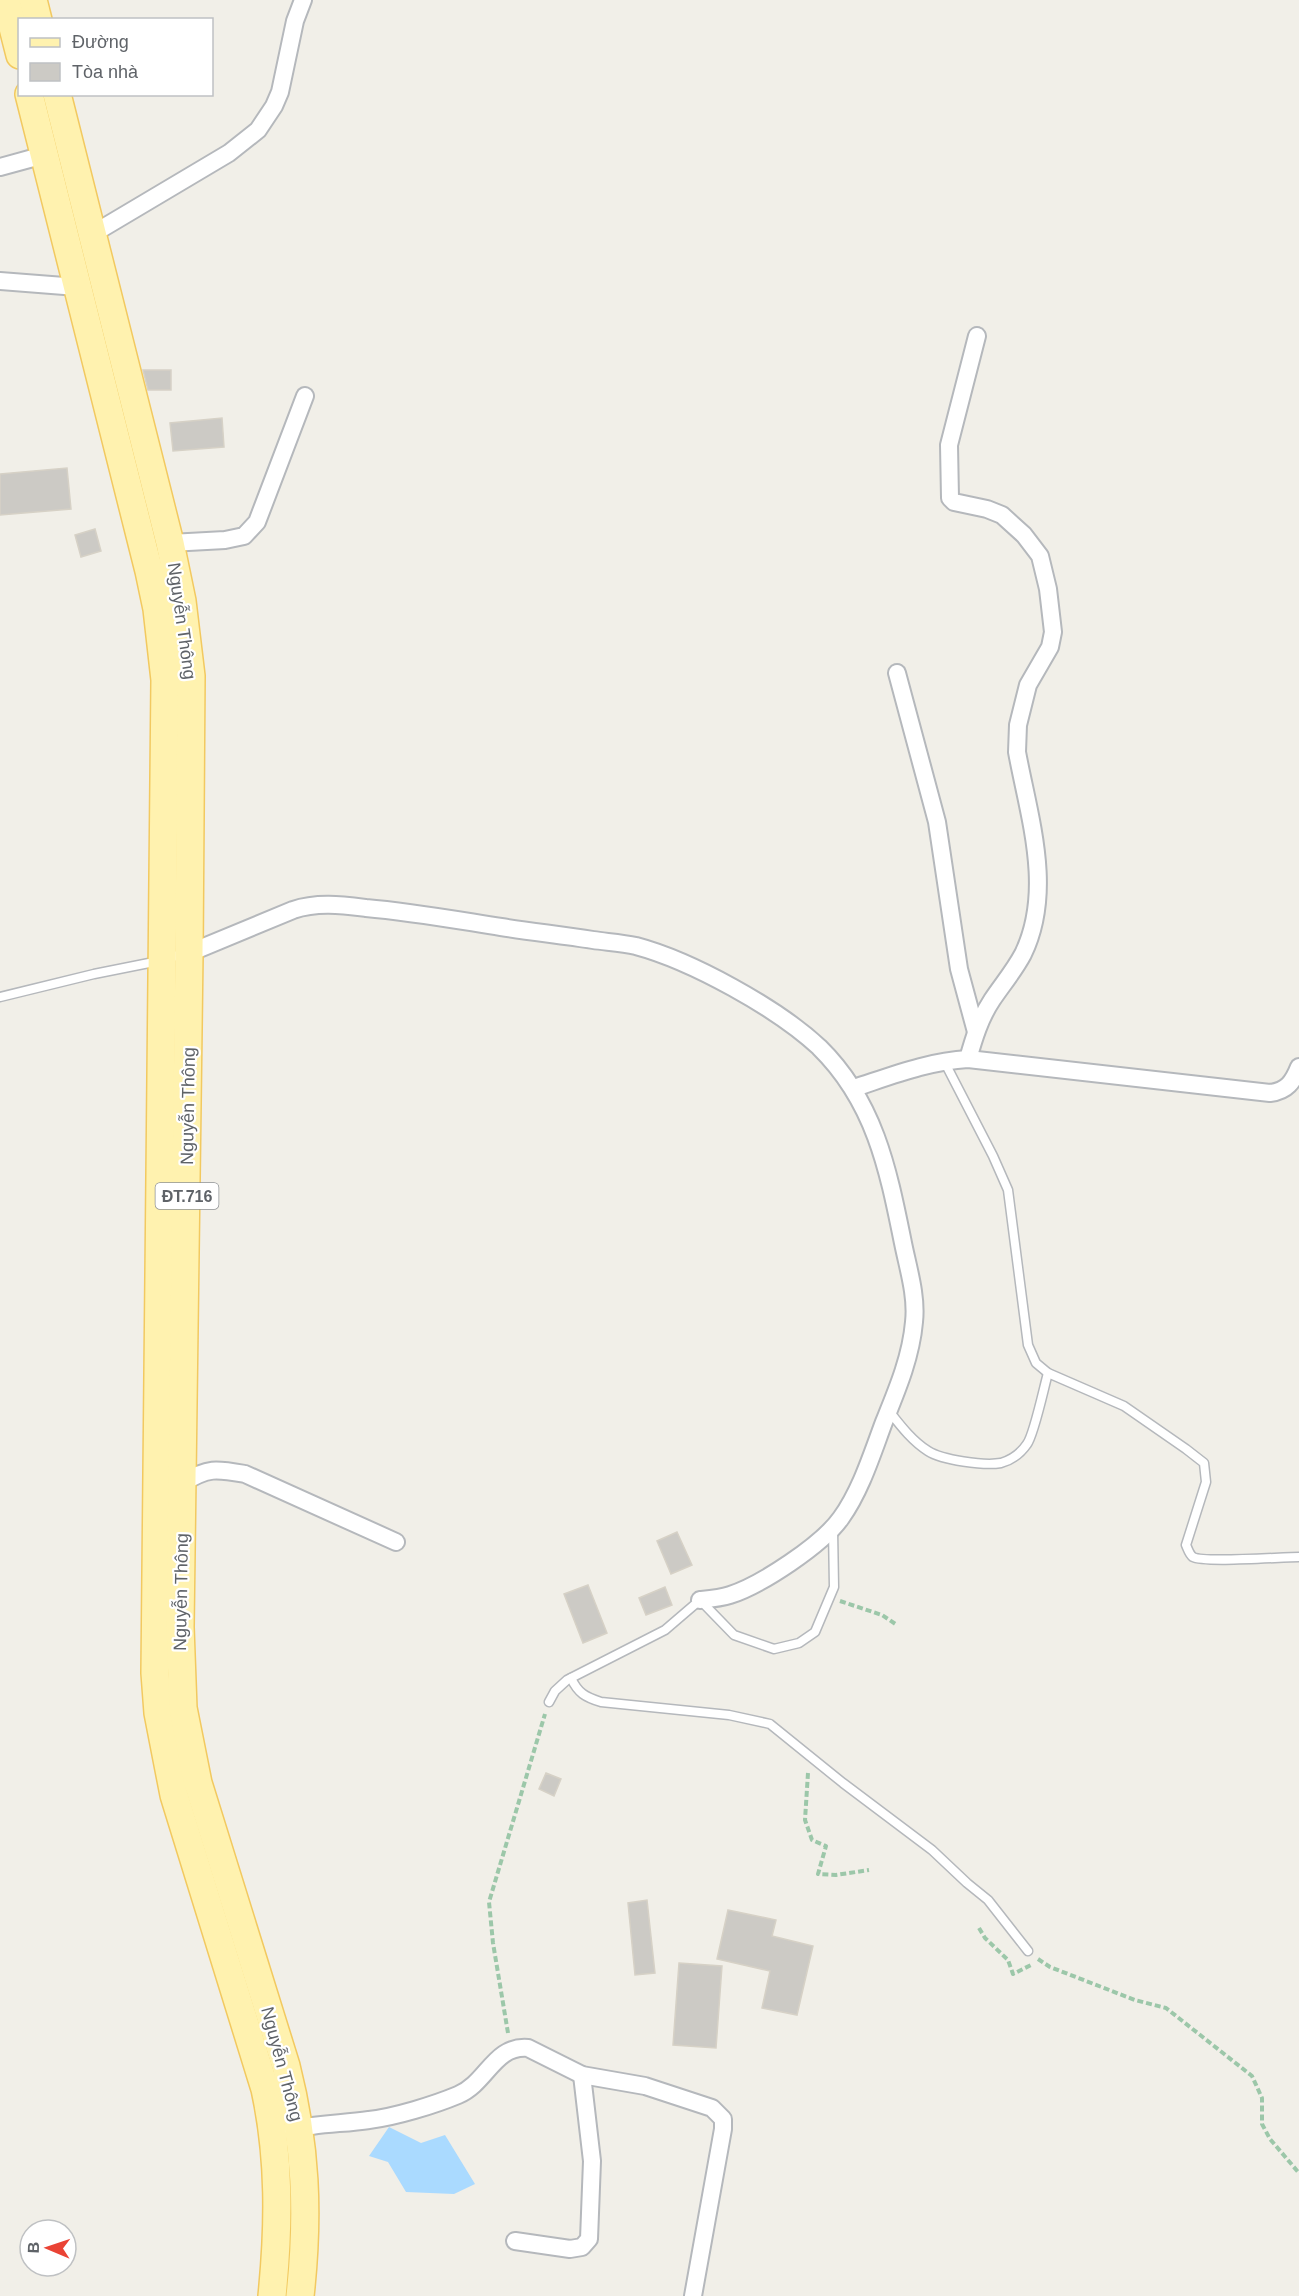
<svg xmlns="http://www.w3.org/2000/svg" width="1299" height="2296" font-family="Arial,sans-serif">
<rect width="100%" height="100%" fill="#f1efe8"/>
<path fill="#aadaff" d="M389 2127 421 2143 445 2135 475 2184 454 2194 406 2192 388 2162 369 2156Z"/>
<g fill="#cccac5" stroke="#d6d1c6" stroke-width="1.5">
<path d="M143 370H171V390H148Z"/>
<path d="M222 418 224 447 173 451 170 423Z"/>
<path d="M67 468 71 509 0 515V474Z"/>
<path d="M95 529 101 551 81 557 75 535Z"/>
<path d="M677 1532 692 1565 671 1574 657 1541Z"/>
<path d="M588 1585 607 1633 583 1643 564 1594Z"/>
<path d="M665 1587 672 1605 646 1615 639 1598Z"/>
<path d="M546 1773 561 1779 554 1796 539 1789Z"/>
<path d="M647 1900 655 1973 635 1975 628 1903Z"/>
<path d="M728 1910 776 1920 772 1936 813 1946 797 2015 762 2008 770 1971 717 1959Z"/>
<path d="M679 1963 722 1966 716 2048 673 2045Z"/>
</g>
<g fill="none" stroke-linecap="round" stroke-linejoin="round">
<defs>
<g id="lane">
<path d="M0 997 94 974 159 961"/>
<path d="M944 1061 993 1156 1008 1190 1028 1345 1036 1363 1048 1373 1124 1406 1186 1449 1204 1463 1206 1482 1186 1545C1188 1549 1189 1554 1193 1557 1204 1563 1281 1557 1299 1557"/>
<path d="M889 1411C900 1425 912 1441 928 1451 942 1460 984 1466 1001 1463 1011 1460 1021 1453 1027 1444 1034 1435 1044 1387 1048 1373"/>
<path d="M571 1678C578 1693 585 1697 601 1702L729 1715 770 1724 843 1783 932 1850 967 1883 988 1900 1028 1951"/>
<path d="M549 1702 555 1691 567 1680 665 1630 700 1600 734 1635 774 1649 799 1643 815 1632 834 1587 833 1529"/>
</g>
<g id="street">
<path d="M0 167 44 155"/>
<path d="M91 235 229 153 258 130 274 106 280 92 295 21 303 0"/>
<path d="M0 281 77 287"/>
<path d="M170 543 225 540 244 536 257 522 305 396"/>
<path d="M897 673 937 822 959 969 976 1032"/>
<path d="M182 956 293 910C317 902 341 905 366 908 412 912 456 920 501 927 532 932 562 935 593 940 607 942 622 943 636 946 692 961 777 1008 819 1047 875 1102 888 1169 903 1243 908 1268 917 1296 914 1322 911 1357 897 1390 884 1422 872 1454 861 1490 841 1518 822 1545 761 1585 730 1595 721 1598 710 1599 700 1600"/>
<path d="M968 1059C974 1038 980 1018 992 1000 1002 985 1014 971 1023 954 1054 890 1029 817 1017 752L1018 725 1028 685 1050 647 1053 632 1048 589 1040 556 1024 535 1002 515 987 509 954 502 950 498 949 445 977 336"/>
<path d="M854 1088C891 1076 929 1061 968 1059L1270 1093C1287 1091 1293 1082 1299 1067"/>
<path d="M183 1483C208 1467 217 1469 245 1474L396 1542"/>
<path d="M291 2130C317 2123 343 2124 369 2120 395 2117 434 2105 458 2095 487 2083 494 2045 528 2048L582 2075 645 2086 712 2108 723 2119V2129L693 2296"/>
<path d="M515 2241 570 2249 582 2247 589 2239 592 2161 582 2075"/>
</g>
<g id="primary">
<path d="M6 0 20 55"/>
<path d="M33 0 38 20"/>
<path d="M29 94 149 571 157 609 165 680 155 1673 158 1713 174 1795 265 2089C280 2158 279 2226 272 2296"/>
<path d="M57 94 170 543 182 601 191 676 189 954 180 1627 183 1708 198 1783 286 2066C306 2145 309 2214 300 2296"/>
</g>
</defs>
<use href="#lane" stroke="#b5b8bc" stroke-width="11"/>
<use href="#street" stroke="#b5b8bc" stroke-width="20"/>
<use href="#primary" stroke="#f2c960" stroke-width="30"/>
<g stroke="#9cc7a9" stroke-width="4" stroke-dasharray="6 3" stroke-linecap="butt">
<path d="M840 1601 882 1615 897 1625"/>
<path d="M808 1773 805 1820 812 1840 826 1846 818 1874 836 1875 869 1870"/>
<path d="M979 1928 985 1938 1008 1960 1013 1974 1033 1964"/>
<path d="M1038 1959 1050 1967 1135 2000 1166 2008 1252 2076 1262 2098V2124L1270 2139 1299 2173"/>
<path d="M508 2033 493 1943 489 1902 545 1714"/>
</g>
<use href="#lane" stroke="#fff" stroke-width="8"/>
<use href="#street" stroke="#fff" stroke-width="16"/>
<use href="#primary" stroke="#fff2af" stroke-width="27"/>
</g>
<g text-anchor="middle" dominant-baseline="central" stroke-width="4.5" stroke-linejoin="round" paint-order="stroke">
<rect fill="#fff" stroke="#8f9295" stroke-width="1.5" x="155.5" y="1183" width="63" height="26" rx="4.5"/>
<g font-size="16" font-weight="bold" fill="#5f6368">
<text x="187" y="1196">ĐT.716</text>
</g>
<g font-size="18" fill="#5f6368" stroke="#fff">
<text transform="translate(182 621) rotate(82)">Nguyễn Thông</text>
<text transform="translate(188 1106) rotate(-89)">Nguyễn Thông</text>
<text transform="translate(181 1592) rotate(-89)">Nguyễn Thông</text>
<text transform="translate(282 2064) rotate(75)">Nguyễn Thông</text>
</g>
</g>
<rect x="18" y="18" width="195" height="78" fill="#ffffff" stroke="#bfc1c3" stroke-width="1.5"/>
<rect x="30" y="38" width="30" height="9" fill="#fff2af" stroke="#bfc1c3" stroke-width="1.5"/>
<text x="72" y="48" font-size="18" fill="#5f6368">Đường</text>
<rect x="30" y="63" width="30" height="18" fill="#cccac5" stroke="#bfc1c3" stroke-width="1.5"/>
<text x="72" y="78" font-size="18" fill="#5f6368">Tòa nhà</text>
<g transform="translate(48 2248) rotate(272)"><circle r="28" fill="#ffffff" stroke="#bfc1c3" stroke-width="1.5"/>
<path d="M0-4.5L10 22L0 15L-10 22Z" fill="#ea4335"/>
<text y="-9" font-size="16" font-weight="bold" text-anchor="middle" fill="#5f6368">B</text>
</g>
</svg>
